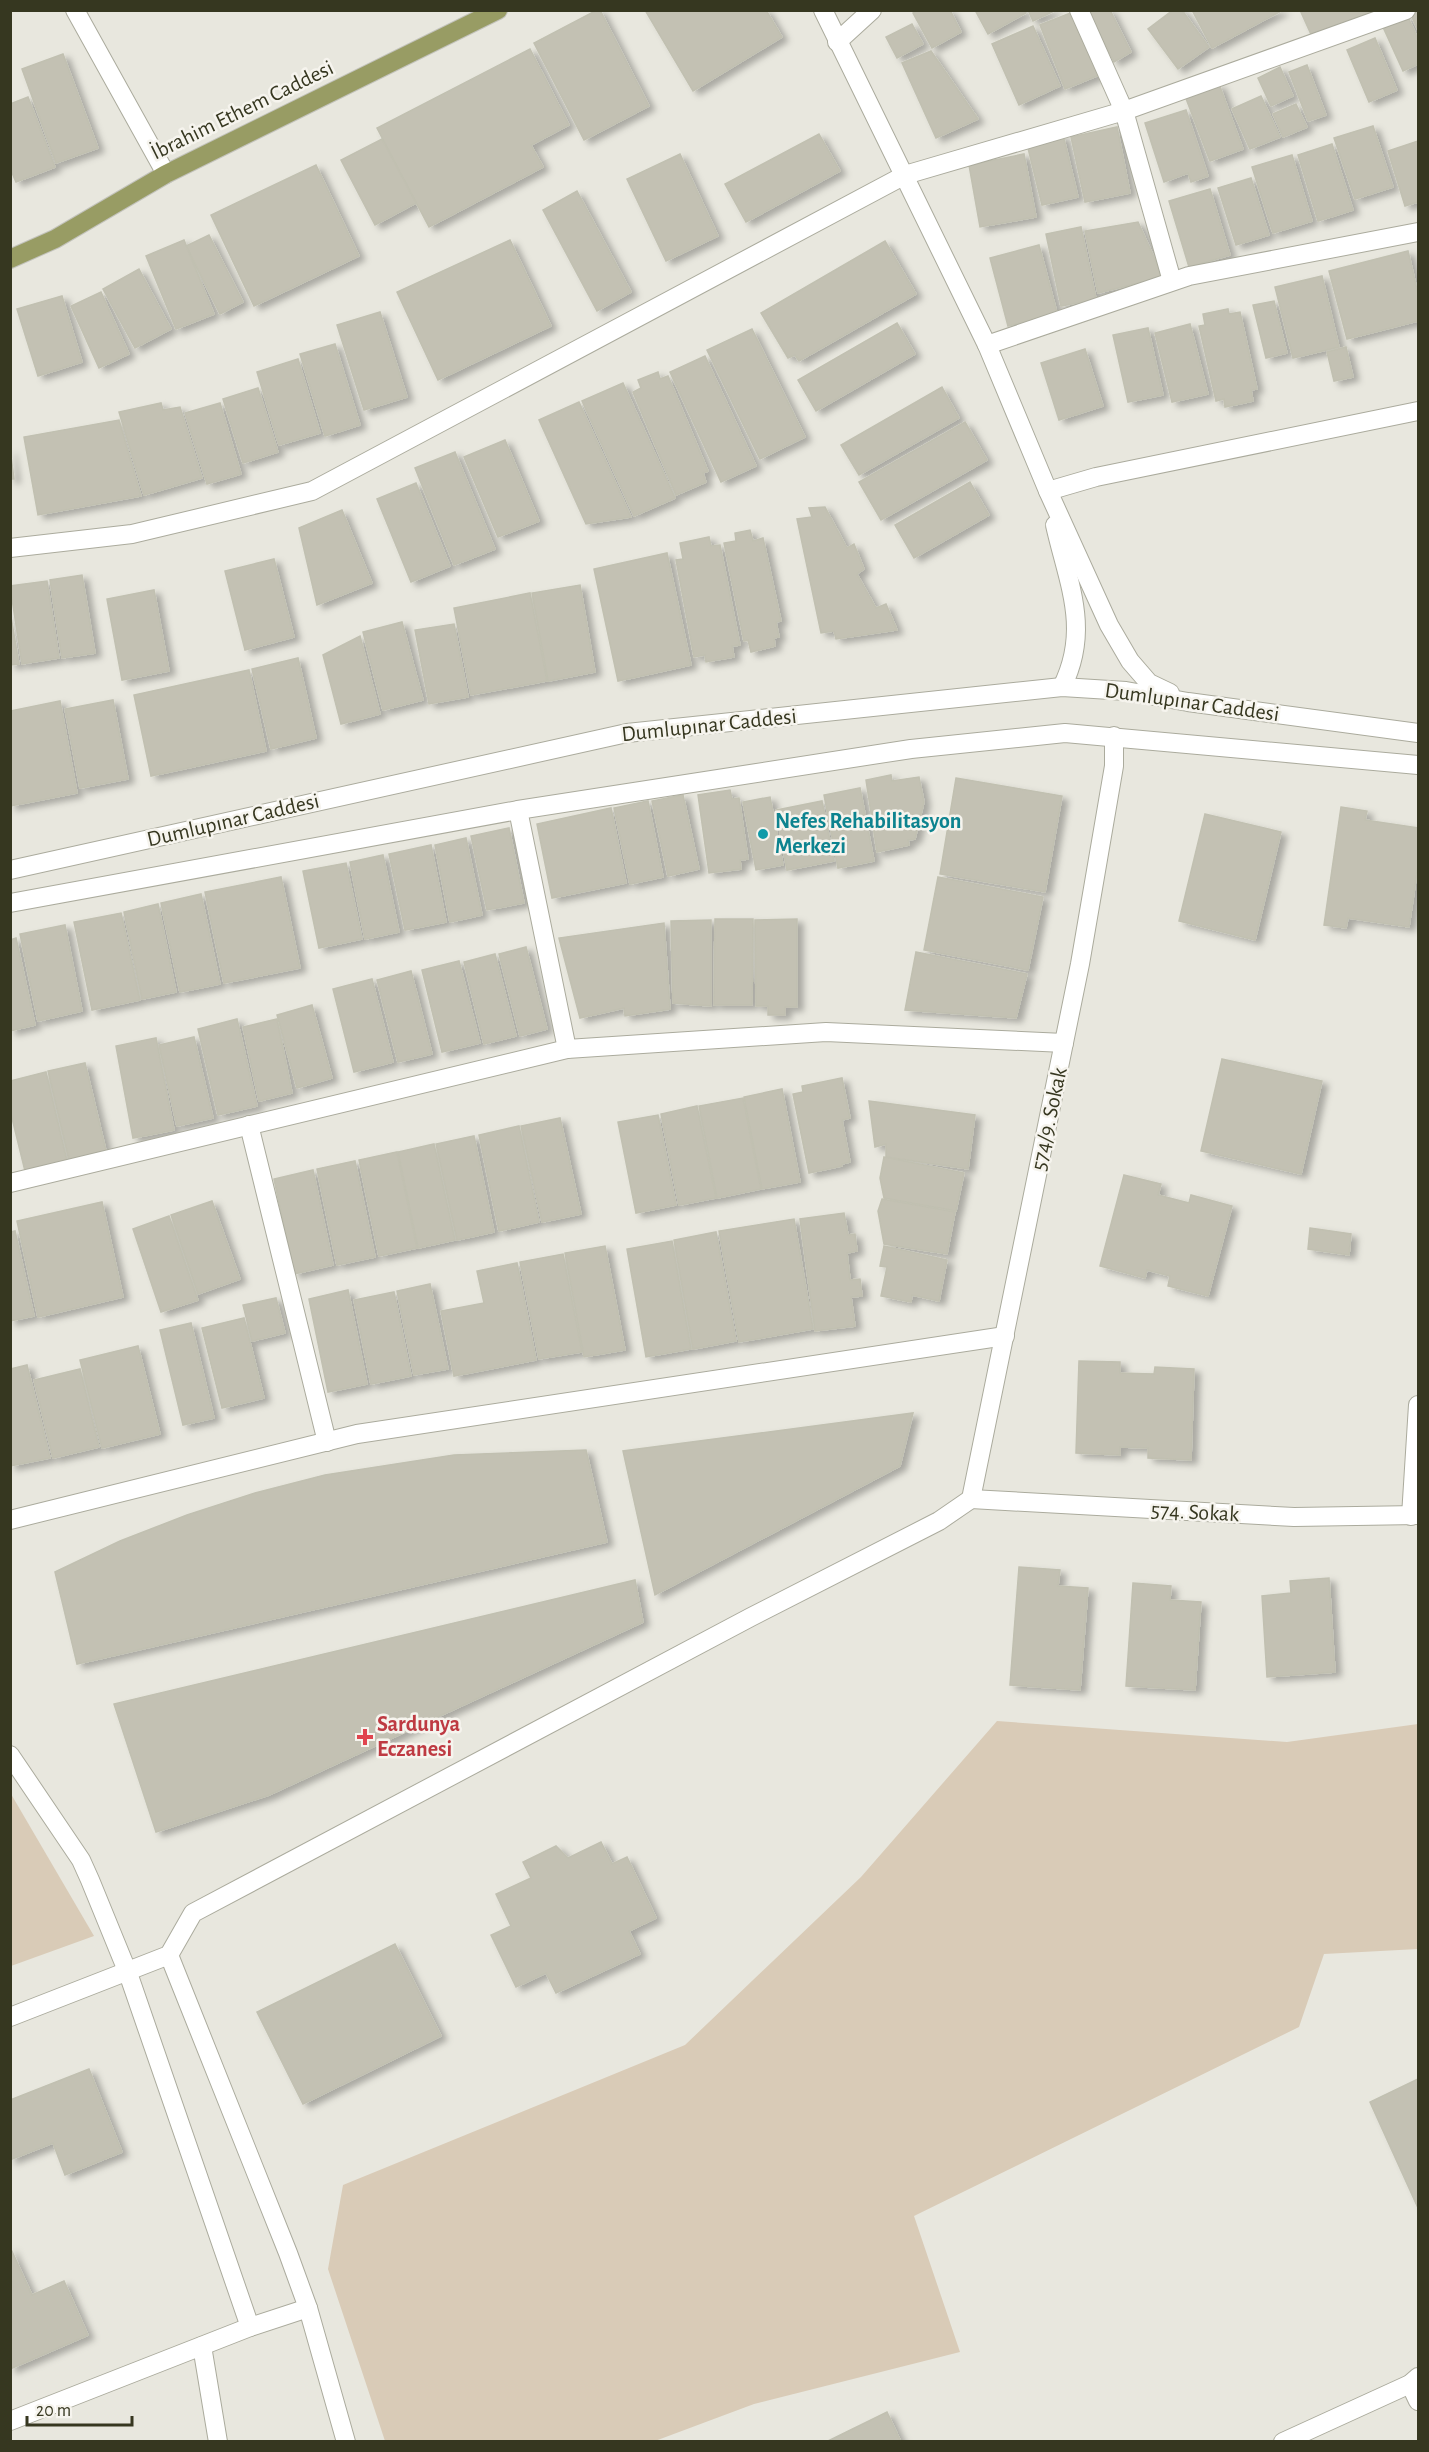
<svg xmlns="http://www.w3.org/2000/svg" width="1429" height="2452" font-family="'Alegreya Sans',sans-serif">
<defs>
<filter id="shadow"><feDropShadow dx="6" dy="4" stdDeviation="3" flood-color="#0004"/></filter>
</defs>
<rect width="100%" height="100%" fill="#e8e7de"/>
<g fill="#d9cbb7">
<path d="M997 1721 1287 1742 1418 1724V1949L1324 1954 1299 2027 914 2216 960 2352 754 2404 655 2441H385L328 2269 343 2185 685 2045 861 1877Z"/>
<path d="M11 1794 94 1936 11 1966H10Z"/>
</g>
<g fill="#c3c1b3" stroke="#c1c0b1" stroke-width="1.5" filter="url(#shadow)">
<path d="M597 10H600L649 106 584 140 534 43Z"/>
<path d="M645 10H766L782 37 693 91Z"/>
<path d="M918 10H950L961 32 932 48 913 13Z"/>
<path d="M975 10H1025L1026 13 988 34Z"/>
<path d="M1028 10H1056L1033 21Z"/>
<path d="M1094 10H1110L1131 52 1114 62 1089 13Z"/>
<path d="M1173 10H1182L1209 47 1178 69 1148 29Z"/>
<path d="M1192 10H1283L1212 48Z"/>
<path d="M1300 10H1381L1314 41Z"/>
<path d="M1418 10V30L1410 13Z"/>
<path d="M1073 12 1099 75 1065 89 1040 25Z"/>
<path d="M1407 15 1418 39V64L1403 71 1383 27Z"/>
<path d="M912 24 923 44 897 58 886 37Z"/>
<path d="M1033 26 1060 86 1019 105 992 44Z"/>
<path d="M1375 38 1397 90 1369 102 1347 50Z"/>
<path d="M530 49 569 125 531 145 543 167 429 227 377 128Z"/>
<path d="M931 51 978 119 936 138 902 63Z"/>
<path d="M63 54 98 148 56 163 22 69Z"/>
<path d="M1307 65 1326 115 1308 121 1289 72Z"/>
<path d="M1280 67 1293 96 1271 106 1258 78Z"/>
<path d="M1219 84 1243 149 1210 161 1185 96Z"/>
<path d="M1261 96 1280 137 1250 149 1232 109Z"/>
<path d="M28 97 55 167 16 182 10 168V104Z"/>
<path d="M1296 104 1307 127 1283 137 1273 114Z"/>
<path d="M1186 110 1208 176 1191 182 1188 173 1164 182 1145 123Z"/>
<path d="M1373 126 1393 187 1355 199 1334 138Z"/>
<path d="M1117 127 1130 193 1085 202 1071 137Z"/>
<path d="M819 134 840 171 746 222 725 184Z"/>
<path d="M1063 135 1078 197 1042 205 1027 144Z"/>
<path d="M382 139 416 203 375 225 341 160Z"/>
<path d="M1418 141V202L1405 206 1388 151Z"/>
<path d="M1332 144 1353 210 1318 221 1298 155Z"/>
<path d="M680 154 718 236 666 261 627 179Z"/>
<path d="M1024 154 1036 217 980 227 969 165Z"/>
<path d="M1292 155 1312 221 1273 233 1252 167Z"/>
<path d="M316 165 359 256 254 306 211 215Z"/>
<path d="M1251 178 1269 235 1236 245 1218 188Z"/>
<path d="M1210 189 1230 255 1189 267 1169 201Z"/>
<path d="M577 191 631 292 597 311 543 210Z"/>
<path d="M1138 222 1163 277 1098 293 1085 231Z"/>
<path d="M1081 227 1096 299 1061 306 1046 234Z"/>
<path d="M209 235 243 302 220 314 186 246Z"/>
<path d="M184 240 214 314 176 329 146 256Z"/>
<path d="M510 240 551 326 438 380 397 292Z"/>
<path d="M885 241 916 294 799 361 795 355 788 358 761 313Z"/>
<path d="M1039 245 1057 313 1008 326 990 258Z"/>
<path d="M1408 251 1418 294V321L1347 339 1329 271Z"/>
<path d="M139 269 171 329 135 348 103 289Z"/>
<path d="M1322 276 1339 347 1293 358 1275 287Z"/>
<path d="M101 292 129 354 99 368 71 306Z"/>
<path d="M62 296 82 362 38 376 17 309Z"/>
<path d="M1274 301 1287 353 1266 358 1253 305Z"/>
<path d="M1228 309 1229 314 1240 312 1257 389 1251 390 1253 401 1225 407 1224 399 1216 401 1199 326 1205 325 1203 314Z"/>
<path d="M380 312 407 397 364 410 337 325Z"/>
<path d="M897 323 915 354 816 411 798 380Z"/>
<path d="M1190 324 1208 394 1172 402 1155 333Z"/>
<path d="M1148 328 1163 395 1128 402 1113 335Z"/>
<path d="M752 329 805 437 760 459 707 350Z"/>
<path d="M335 344 360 425 325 436 300 354Z"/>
<path d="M1346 347 1353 377 1334 381 1327 352Z"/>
<path d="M1085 349 1103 406 1059 420 1041 363Z"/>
<path d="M705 356 756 466 721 482 670 372Z"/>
<path d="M298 359 320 433 279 445 257 372Z"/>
<path d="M658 372 660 379 668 376 708 471 703 473 706 482 676 495 633 392 641 388 638 380Z"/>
<path d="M623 383 675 498 634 516 582 401Z"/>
<path d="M942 387 959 418 859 475 841 445Z"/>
<path d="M258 388 278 452 243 463 223 399Z"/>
<path d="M579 402 631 517 586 524 539 420Z"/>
<path d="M161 403 163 410 180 407 202 478 144 495 119 412Z"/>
<path d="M220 403 241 474 207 484 185 413Z"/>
<path d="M119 420 141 496 38 515 24 437Z"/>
<path d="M965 422 987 460 881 520 859 482Z"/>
<path d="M505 440 539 521 498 537 464 457Z"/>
<path d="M10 449 14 479H10Z"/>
<path d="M455 452 495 549 454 565 415 468Z"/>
<path d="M970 482 989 515 914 558 895 525Z"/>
<path d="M416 483 450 566 411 582 377 499Z"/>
<path d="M825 507 847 548 854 544 864 569 857 574 876 608 886 604 897 630 836 639 834 631 821 633 797 519 812 517 809 508Z"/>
<path d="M342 510 372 583 317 605 299 528Z"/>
<path d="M750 530 753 541 763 538 781 621 776 622 779 637 774 638 775 646 751 652 748 640 744 641 724 543 736 541 735 533Z"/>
<path d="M709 537 711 546 720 545 740 645 732 646 734 657 706 662 705 655 694 657 676 560 683 559 680 543Z"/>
<path d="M667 553 691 665 618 681 594 569Z"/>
<path d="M274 559 294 637 245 650 225 571Z"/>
<path d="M82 575 95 653 62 658 50 580Z"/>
<path d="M47 581 59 658 22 664 10 586Z"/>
<path d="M580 585 595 672 548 681 532 593Z"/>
<path d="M154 590 169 671 122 680 107 599Z"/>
<path d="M530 593 547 681 471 695 454 608Z"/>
<path d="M10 611 19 664 10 665Z"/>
<path d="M402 622 423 700 383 710 363 632Z"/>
<path d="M454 624 468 697 429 704 415 630Z"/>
<path d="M360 636 380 714 341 724 323 655Z"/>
<path d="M298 658 316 738 271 749 252 669Z"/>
<path d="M249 670 266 751 151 776 134 695Z"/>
<path d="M113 700 128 779 80 788 65 709Z"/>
<path d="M60 701 77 793 10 806V711Z"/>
<path d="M891 775 892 781 919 777 924 802 915 839 908 840 909 845 877 852 866 780Z"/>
<path d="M956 778 1062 796 1045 892 940 874Z"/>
<path d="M860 788 874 861 838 868 824 795Z"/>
<path d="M730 790 732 799 739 798 748 859 740 860 741 869 709 873 698 795Z"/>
<path d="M683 795 699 869 668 876 652 801Z"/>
<path d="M770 797 783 865 756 870 743 802Z"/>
<path d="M648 801 663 877 630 884 614 808Z"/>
<path d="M822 801 834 861 787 870 776 810Z"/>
<path d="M1341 807 1367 811 1365 820 1418 828V865L1409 927 1348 918 1346 928 1324 925Z"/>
<path d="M611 808 626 883 552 898 537 824Z"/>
<path d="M1205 814 1281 832 1255 940 1179 921Z"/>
<path d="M509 828 524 903 487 910 471 836Z"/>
<path d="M466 838 482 915 450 922 435 845Z"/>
<path d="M431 845 446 922 405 930 389 854Z"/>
<path d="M383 855 399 932 365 939 350 862Z"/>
<path d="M346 863 362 939 319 948 303 871Z"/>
<path d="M281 877 300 968 224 983 205 892Z"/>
<path d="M938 877 1043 897 1028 970 924 950Z"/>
<path d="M201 894 220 984 180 992 161 903Z"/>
<path d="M158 904 176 992 142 999 124 912Z"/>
<path d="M121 913 140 1000 92 1010 74 922Z"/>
<path d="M715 919H753L752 1005H714Z"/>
<path d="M797 919V1007H785V1015H768V1006H756L755 920Z"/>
<path d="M711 920V1006L673 1003 671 921Z"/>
<path d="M664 923 670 1009 625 1016 624 1008 580 1018 559 938Z"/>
<path d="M65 925 82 1011 38 1021 20 934Z"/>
<path d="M16 938 35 1025 10 1031V940Z"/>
<path d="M526 947 547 1029 520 1036 499 954Z"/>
<path d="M916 952 1027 974 1016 1018 905 1010Z"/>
<path d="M495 954 516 1036 484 1044 464 962Z"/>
<path d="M459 961 480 1043 442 1052 422 970Z"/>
<path d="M411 971 432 1054 398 1062 377 980Z"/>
<path d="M372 979 393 1062 354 1072 333 989Z"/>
<path d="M312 1005 332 1078 297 1088 277 1015Z"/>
<path d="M237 1019 257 1106 218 1115 198 1029Z"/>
<path d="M277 1019 292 1093 259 1101 243 1027Z"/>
<path d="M194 1037 213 1118 177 1126 159 1045Z"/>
<path d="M156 1038 174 1130 133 1138 116 1046Z"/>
<path d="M1222 1059 1322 1081 1301 1174 1201 1151Z"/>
<path d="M85 1063 106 1151 69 1160 48 1071Z"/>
<path d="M46 1072 67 1161 25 1171 10 1110V1081Z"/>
<path d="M842 1078 850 1118 842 1120 850 1162 842 1164V1166L809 1173 793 1094 803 1092 802 1086Z"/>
<path d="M782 1089 800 1182 762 1189 744 1097Z"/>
<path d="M743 1098 761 1189 717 1198 699 1106Z"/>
<path d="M869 1101 975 1115 968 1169 886 1157V1144L875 1147Z"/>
<path d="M697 1106 716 1198 679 1205 661 1114Z"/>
<path d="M658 1115 676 1205 636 1213 618 1122Z"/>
<path d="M560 1118 581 1214 542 1222 521 1126Z"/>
<path d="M519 1126 539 1222 499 1231 479 1135Z"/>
<path d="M474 1136 494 1232 457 1240 436 1144Z"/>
<path d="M434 1144 455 1240 418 1248 398 1152Z"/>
<path d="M397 1152 417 1248 379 1256 359 1160Z"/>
<path d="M884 1157 964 1173 956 1211 884 1198 880 1178Z"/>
<path d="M355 1161 375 1257 337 1265 317 1169Z"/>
<path d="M313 1170 333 1265 294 1274 274 1179Z"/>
<path d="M1124 1175 1161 1184 1158 1195 1189 1203 1191 1195 1232 1206 1208 1296 1168 1286 1170 1276 1147 1270 1145 1278 1100 1266Z"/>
<path d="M882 1199 955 1212 947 1254 884 1244 878 1211Z"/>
<path d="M212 1201 240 1279 198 1294 171 1215Z"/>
<path d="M102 1202 123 1297 38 1317 17 1221Z"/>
<path d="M844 1213 848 1235 855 1234 857 1251 847 1253 850 1280 860 1279 862 1296 851 1297 855 1326 815 1331 800 1219Z"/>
<path d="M169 1216 198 1300 161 1312 133 1229Z"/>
<path d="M794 1219 813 1329 739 1342 719 1231Z"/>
<path d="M1310 1228 1351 1234 1349 1255 1308 1249Z"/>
<path d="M15 1231 34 1316 10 1321V1232Z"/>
<path d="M716 1232 736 1341 693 1349 674 1240Z"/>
<path d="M672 1241 691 1349 646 1357 627 1249Z"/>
<path d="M605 1246 625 1350 584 1357 565 1253Z"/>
<path d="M884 1246 947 1260 939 1301 912 1295 911 1302 881 1296 887 1267 880 1266Z"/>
<path d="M563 1254 582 1352 539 1359 520 1262Z"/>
<path d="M517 1263 536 1360 454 1376 441 1311 484 1303 477 1271Z"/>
<path d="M430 1284 448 1369 414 1375 397 1291Z"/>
<path d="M348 1290 367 1384 328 1392 309 1299Z"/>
<path d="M394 1292 411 1376 371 1384 354 1300Z"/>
<path d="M276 1298 285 1333 252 1341 243 1305Z"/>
<path d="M244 1318 264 1398 222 1408 202 1328Z"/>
<path d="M191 1323 214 1418 183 1425 160 1330Z"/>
<path d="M138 1346 160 1434 102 1448 80 1360Z"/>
<path d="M1079 1361 1120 1362V1373L1154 1374 1155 1367 1194 1369 1191 1460 1148 1458V1448L1120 1447V1455L1076 1453Z"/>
<path d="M27 1365 50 1458 10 1466V1369Z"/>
<path d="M80 1369 99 1447 53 1458 34 1380Z"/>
<path d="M913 1413 900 1466 655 1595 623 1451Z"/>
<path d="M586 1450 607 1542 77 1664 55 1572 120 1541 187 1515 255 1493 325 1475 454 1455Z"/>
<path d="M1019 1567 1060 1570 1058 1586 1088 1588 1080 1690 1010 1685Z"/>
<path d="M1329 1578 1335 1672 1267 1677 1262 1596 1291 1593 1290 1581Z"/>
<path d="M635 1580 643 1622 269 1795 156 1832 114 1704Z"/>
<path d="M1133 1583 1171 1586 1170 1600 1201 1602 1195 1690 1126 1686Z"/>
<path d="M601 1842 612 1864 627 1857 656 1918 629 1931 640 1954 556 1993 546 1973 516 1987 491 1935 511 1926 496 1894 531 1878 523 1862 556 1846 568 1858Z"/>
<path d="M395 1944 441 2036 303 2104 257 2012Z"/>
<path d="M89 2069 122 2152 65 2175 53 2143 10 2160V2100Z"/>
<path d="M1418 2079V2208L1370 2102Z"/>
<path d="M10 2247 32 2295 64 2281 88 2335 10 2369Z"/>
<path d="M887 2412 901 2442H826Z"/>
</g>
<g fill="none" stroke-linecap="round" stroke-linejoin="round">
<defs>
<g id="minor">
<path d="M75 10 166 174"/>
<path d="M823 10 987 345 1048 491 1109 625 1130 661 1149 683 1170 693"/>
<path d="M1079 10 1124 111 1172 281"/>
<path d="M837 42 872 10"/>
<path d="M987 345 1189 276 1418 232"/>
<path d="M1048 491 1096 477 1418 411"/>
<path d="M1055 525C1068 583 1091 629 1062 687"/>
<path d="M10 548 132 534 312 491 905 175 1124 111 1406 10"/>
<path d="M518 810 567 1049"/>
<path d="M10 870 627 733 1062 687 1126 691 1188 702 1418 733"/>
<path d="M10 903 518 810 911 749 1065 733 1418 765"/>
<path d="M249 1125 327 1442"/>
<path d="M10 1183 567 1049 826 1032 1064 1043"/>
<path d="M971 1499 1080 964 1114 766V736"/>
<path d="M971 1499 1294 1517 1418 1515"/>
<path d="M1411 1516 1418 1405"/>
<path d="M10 1520 357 1434 1005 1336"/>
<path d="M10 1755 81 1860 90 1880 128 1973 250 2327 10 2421"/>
<path d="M169 1955 288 2253 308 2308 346 2442"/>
<path d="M10 2017 169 1955 193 1913 751 1617 939 1521 971 1499"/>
<path d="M250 2327 308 2308"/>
<path d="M202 2346 218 2442"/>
<path d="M1410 2384 1418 2401"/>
<path d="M1283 2442 1410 2384 1418 2377"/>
</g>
<path id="major" d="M10 259 55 239 166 174 498 10"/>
</defs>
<use href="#minor" stroke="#abab9d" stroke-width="20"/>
<use href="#major" stroke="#c3c3bc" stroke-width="20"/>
<use href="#minor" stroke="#fff" stroke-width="18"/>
<use href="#major" stroke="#989c64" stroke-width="18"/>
</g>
<circle fill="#0f9aa8" stroke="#f6f4ee" stroke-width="2" cx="763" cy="834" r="6"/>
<path fill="#e0444e" stroke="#f6f4ee" stroke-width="2" d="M362 1728h6v6h6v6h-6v6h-6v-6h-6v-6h6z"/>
<g text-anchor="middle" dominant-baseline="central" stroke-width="5" stroke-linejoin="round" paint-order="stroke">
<g font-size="22" fill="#363720" stroke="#f6f4ee">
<text transform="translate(242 110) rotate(-26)">İbrahim Ethem Caddesi</text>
<text transform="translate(1192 702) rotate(8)">Dumlupınar Caddesi</text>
<text transform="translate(709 725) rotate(-6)">Dumlupınar Caddesi</text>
<text transform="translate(233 820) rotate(-13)">Dumlupınar Caddesi</text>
<text transform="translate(1049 1119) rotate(-78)">574/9. Sokak</text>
<text transform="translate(1195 1512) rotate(3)">574. Sokak</text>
</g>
<g font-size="22" font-weight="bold" fill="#0d838f" stroke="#f6f4ee" text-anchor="start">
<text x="775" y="821">Nefes Rehabilitasyon<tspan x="775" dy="25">Merkezi</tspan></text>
</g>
<g font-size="22" font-weight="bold" fill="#be3a42" stroke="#f6f4ee" text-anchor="start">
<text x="377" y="1724">Sardunya<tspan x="377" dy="25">Eczanesi</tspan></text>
</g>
</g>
<rect width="1429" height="2452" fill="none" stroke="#363720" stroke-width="24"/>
<path d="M27 2416v9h105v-9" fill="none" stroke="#363720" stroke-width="3"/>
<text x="36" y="2416" font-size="18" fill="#363720" stroke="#f6f4ee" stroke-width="4.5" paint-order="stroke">20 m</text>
</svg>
